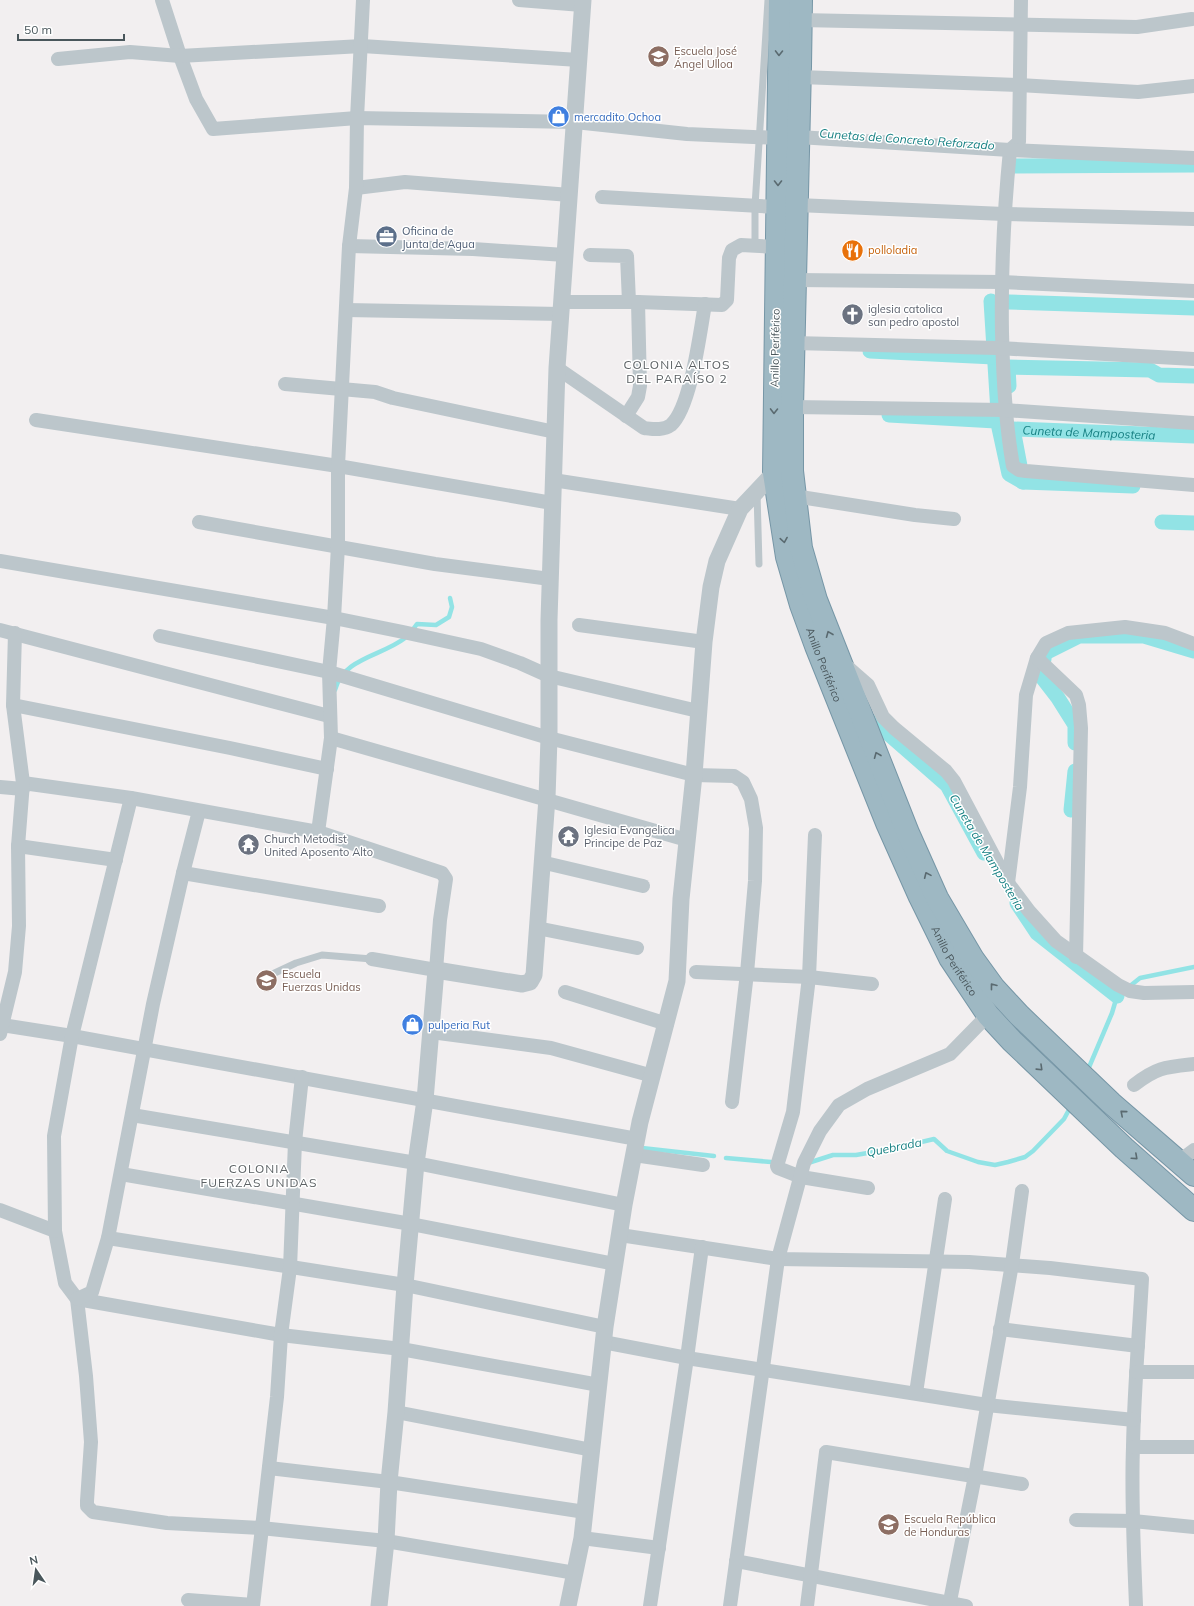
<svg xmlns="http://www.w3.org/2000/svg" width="1194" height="1606" font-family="Mulish,sans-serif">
<rect width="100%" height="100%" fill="#f2eff0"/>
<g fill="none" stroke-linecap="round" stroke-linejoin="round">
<g stroke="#92e3e5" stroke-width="4.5">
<path d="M335 690C343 658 382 656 405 638 410 634 414 628 417 624L436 625 449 617 452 607 450 598"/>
<path d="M1130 986 1140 978 1194 967"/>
<path d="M1087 1072 1112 1013 1117 996 1122 992"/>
<path d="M642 1148 714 1156"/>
<path d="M726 1158 771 1162"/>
<path d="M808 1163 833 1155H856L896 1148 934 1139 947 1151 978 1162 995 1165 1008 1162 1025 1157 1033 1151 1064 1119 1071 1106"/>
</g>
<g stroke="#92e3e5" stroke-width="15">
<path d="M1014 166 1194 165"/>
<path d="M991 301 999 428 1009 474 1023 482"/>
<path d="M1009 302 1194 308"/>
<path d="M870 351 994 357"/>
<path d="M1009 386 1008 367 1150 370 1159 375 1194 376"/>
<path d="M889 415 996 421"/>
<path id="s1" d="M1133 486 1023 482 1013 429 1194 436"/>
<path d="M1162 522 1194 523"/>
<path d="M875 722 947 785 984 853"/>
<path d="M1075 743V725L1058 698 1041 676 1045 653 1079 636H1144L1194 651"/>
<path d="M1071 810 1075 771"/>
<path d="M1017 903 1037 933 1117 996"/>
</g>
<defs>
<g id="trunk">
<path id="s2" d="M780 0 774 473 787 557 801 605 816 646 887 823 920 897 950 958 988 1015 1012 1041 1124 1148 1194 1210"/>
<path d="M801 0 800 66 792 407V471L801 548 816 600 908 833 937 898 973 959 994 988 1019 1015 1111 1103 1194 1175"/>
</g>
</defs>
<use href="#trunk" stroke="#7696a6" stroke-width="24"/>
<g stroke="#bcc6cb" stroke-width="7">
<path d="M755 246V206L768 0"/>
<path d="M757 493 759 564"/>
<path d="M264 978 296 963 322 955 372 959"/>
</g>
<g stroke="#bcc6cb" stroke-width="14">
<path d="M162 0 180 56 196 99 213 129 357 118 575 122 687 134 778 138"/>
<path d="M519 0 582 5"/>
<path d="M1021 0 1019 142 1010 150C1004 211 1001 271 1002 332 1003 377 1005 422 1013 466L1019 470 1026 471 1194 485"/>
<path d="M800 20 1137 27 1192 19"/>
<path d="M58 59 130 52 180 56 362 46 579 60"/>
<path d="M800 77 1019 85 1138 92 1194 86"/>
<path d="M798 137 1010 150 1194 158"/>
<path d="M356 188 405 182 570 195"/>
<path d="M602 197 777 207"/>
<path d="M797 205 1004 214 1194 219"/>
<path d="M349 246 473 249 565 255"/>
<path d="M590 255 627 256 629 302"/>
<path d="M795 280 1002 282 1194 291"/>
<path d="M561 302H638L722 305 727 300 729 258 732 250 741 245 777 247"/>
<path d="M346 310 561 314"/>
<path d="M793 343 998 348 1194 359"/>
<path d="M557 368 644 428C653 429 663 431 671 425 691 407 700 332 705 304"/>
<path d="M285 384 375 392 393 398 555 432"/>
<path d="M792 407 1005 410 1194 423"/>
<path d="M626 416 638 397 640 386 638 302"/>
<path d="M36 420 338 466 552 503"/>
<path d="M553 480 740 509"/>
<path d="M794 496 915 515 954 519"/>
<path d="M199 522 435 564 550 579"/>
<path d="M0 561 334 618 403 632 481 649 520 663 549 676 698 711"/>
<path d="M579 625 704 642"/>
<path d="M0 630 329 716"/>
<path d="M160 636 329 672 549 738 694 775 734 776 743 782 751 799 756 828 755 881 747 973 732 1102"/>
<path d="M844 664 868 685 883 717 894 728 946 771 954 781 1008 883 1029 911 1056 941 1118 985 1130 991 1144 993 1194 992"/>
<path d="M13 705 230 748 327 769"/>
<path d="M331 738 687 840"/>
<path d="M23 783 131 798 318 832 442 873 446 879 440 920 436 970 372 959"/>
<path d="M0 787 23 789"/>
<path d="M318 832 331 738 329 672 334 618 338 546V466L349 246 356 188 357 118 363 0"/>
<path d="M815 835 809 977 793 1112 777 1166 778 1168 801 1177 868 1188"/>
<path d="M18 846 116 860"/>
<path d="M541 862 643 886"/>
<path d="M183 873 379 906"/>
<path d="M1008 883 1020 787 1026 695 1037 658"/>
<path d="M537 928 637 948"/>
<path d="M1076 957 1081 728 1079 705 1076 695 1037 658 1046 643 1068 633 1125 627 1165 633 1194 644"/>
<path d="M696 972 809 977 872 984"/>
<path d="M565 992 667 1024"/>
<path d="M2 1025 72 1036 637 1139"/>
<path d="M431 1032 551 1048 653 1076"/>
<path d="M0 1034 15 972 19 926 18 846 23 783 13 705 15 633"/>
<path d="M1134 1085C1157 1067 1166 1067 1194 1064"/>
<path d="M132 1115 416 1163 624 1205"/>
<path d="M634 1155 703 1165"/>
<path d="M1178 1162 1194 1150"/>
<path d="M121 1174 411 1224 615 1264"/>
<path d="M0 1210 55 1231 65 1283 77 1299 86 1376 91 1442 87 1501V1506L93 1512 167 1523 261 1528 386 1541 575 1573"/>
<path d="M55 1231 54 1136 72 1036 131 798"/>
<path d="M620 1235 778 1259 969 1262 1050 1268 1142 1279C1139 1335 1134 1391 1133 1447 1131 1500 1134 1553 1136 1606"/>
<path d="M108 1238 405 1285 605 1327"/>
<path d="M77 1299 281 1335 401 1349 599 1385"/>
<path d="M77 1299 92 1292 108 1238 153 1004 183 873 199 811"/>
<path d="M1000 1329 1138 1346"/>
<path d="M603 1342 687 1358 987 1405 1134 1420"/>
<path d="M1136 1372H1194"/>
<path d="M916 1393 945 1199"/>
<path d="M396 1412 592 1450"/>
<path d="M1133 1447H1194"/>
<path d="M269 1468 389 1482 585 1512"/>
<path d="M1076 1520 1133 1521 1194 1527"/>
<path d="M582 1538 659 1548"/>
<path d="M736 1561 966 1606"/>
<path d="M188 1600 253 1605"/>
<path d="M253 1606 277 1397 281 1335 290 1268 295 1142 302 1077"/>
<path d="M650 1606 687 1358 702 1247"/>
<path d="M730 1606 778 1259 804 1163 820 1131 839 1105 867 1089 950 1054 988 1015"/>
<path d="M807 1606 826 1452 1022 1484"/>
<path d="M949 1606 975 1476 1012 1264 1022 1191"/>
</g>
<g stroke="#bcc6cb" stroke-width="17">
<path d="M379 1606 386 1541 389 1482 396 1412 405 1285 416 1163 425 1100 436 970 522 984 530 982 534 975 547 798 549 738V620L557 368 583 0"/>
<path d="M568 1606 582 1538 605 1327 624 1205 640 1122 677 981 681 899 694 775 704 642 711 587 717 561 740 509 774 473 784 472"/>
</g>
<use href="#trunk" stroke="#9eb8c3" stroke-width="22"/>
</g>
<defs><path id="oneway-chevron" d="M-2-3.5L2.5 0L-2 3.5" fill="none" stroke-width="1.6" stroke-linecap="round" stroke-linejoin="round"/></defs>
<g stroke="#5a6a70">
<use href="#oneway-chevron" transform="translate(779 53) rotate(91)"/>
<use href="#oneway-chevron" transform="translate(778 183) rotate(90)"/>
<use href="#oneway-chevron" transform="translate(774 411) rotate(91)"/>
<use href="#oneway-chevron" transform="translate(784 540) rotate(81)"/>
<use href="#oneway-chevron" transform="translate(829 634) rotate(-112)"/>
<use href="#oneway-chevron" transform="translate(877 755) rotate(-112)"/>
<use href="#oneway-chevron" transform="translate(927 875) rotate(-114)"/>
<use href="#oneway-chevron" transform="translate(993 986) rotate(-128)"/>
<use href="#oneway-chevron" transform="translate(1040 1068) rotate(44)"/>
<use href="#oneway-chevron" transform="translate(1123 1113) rotate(-139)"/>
<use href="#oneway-chevron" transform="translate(1135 1157) rotate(42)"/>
</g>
<defs>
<symbol id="school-disc" viewBox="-11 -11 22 22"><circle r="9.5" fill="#8d6e63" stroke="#fff"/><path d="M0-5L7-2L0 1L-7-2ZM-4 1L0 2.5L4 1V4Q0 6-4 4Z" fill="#fff"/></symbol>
<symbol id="shop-disc" viewBox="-11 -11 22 22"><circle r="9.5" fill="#3f7fe0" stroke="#fff"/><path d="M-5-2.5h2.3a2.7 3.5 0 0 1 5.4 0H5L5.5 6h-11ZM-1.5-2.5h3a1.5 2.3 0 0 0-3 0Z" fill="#fff"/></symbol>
<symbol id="office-disc" viewBox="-11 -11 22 22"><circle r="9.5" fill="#5c6f8a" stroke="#fff"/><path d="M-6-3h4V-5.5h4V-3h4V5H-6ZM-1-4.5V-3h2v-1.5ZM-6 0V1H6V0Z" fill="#fff"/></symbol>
<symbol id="restaurant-disc" viewBox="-11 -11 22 22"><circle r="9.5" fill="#e8710a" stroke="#fff"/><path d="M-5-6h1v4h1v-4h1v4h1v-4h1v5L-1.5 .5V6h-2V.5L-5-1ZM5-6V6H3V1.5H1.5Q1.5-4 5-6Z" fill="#fff"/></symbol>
<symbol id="church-disc" viewBox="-11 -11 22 22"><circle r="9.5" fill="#6b7280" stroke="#fff"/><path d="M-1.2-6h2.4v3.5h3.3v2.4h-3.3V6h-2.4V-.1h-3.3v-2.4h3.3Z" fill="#fff"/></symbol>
<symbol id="temple-disc" viewBox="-11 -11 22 22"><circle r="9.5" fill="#6b7280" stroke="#fff"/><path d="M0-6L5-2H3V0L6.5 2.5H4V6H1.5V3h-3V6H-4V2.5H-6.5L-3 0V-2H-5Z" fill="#fff"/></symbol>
</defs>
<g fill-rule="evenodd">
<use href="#school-disc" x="646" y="44" width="25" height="25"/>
<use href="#shop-disc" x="546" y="104" width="25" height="25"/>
<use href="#office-disc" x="374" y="224" width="25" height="25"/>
<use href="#restaurant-disc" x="840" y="238" width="25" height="25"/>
<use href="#church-disc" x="840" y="302" width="25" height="25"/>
<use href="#temple-disc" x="556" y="824" width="25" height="25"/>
<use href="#temple-disc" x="236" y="832" width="25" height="25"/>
<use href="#school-disc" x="254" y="968" width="25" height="25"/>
<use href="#shop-disc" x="400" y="1012" width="25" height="25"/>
<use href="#school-disc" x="876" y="1512" width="25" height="25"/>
</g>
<g text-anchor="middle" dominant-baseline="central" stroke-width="3" stroke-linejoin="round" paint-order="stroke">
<g font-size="11" fill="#785e54" stroke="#fff" text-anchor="start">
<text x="674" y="51">Escuela José<tspan x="674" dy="13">Ángel Ulloa</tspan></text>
<text x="282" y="974">Escuela<tspan x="282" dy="13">Fuerzas Unidas</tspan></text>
<text x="904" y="1519">Escuela República<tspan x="904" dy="13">de Honduras</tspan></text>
</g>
<g font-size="11" fill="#366cbe" stroke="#fff" text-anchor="start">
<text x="574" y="117">mercadito Ochoa</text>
<text x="428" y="1025">pulperia Rut</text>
</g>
<g font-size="11" fill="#4e5e75" stroke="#fff" text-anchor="start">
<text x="402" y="231">Oficina de<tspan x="402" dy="13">Junta de Agua</tspan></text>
</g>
<g font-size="11" fill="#c56008" stroke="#fff" text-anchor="start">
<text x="868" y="250">polloladia</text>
</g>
<g font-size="11" fill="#5b616d" stroke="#fff" text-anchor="start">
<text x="868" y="309">iglesia catolica<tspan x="868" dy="13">san pedro apostol</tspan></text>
<text x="584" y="830">Iglesia Evangelica<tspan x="584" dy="13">Principe de Paz</tspan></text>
<text x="264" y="839">Church Metodist<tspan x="264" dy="13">United Aposento Alto</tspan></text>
</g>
<g font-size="11" fill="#49565b" stroke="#fff">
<text transform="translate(775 348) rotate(-89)">Anillo Periférico</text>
<text stroke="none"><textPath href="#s2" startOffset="672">Anillo Periférico</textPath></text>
<text stroke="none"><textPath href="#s2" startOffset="996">Anillo Periférico</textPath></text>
</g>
<g font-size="12" font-style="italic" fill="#178083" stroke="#fff">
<text transform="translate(907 139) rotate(4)">Cunetas de Concreto Reforzado</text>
<text stroke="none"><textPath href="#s1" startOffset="240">Cuneta de Mamposteria</textPath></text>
<text transform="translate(987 852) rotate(59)">Cuneta de Mamposteria</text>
<text transform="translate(894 1147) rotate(-11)">Quebrada</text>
</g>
<g font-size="12" letter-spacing="1" fill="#5c6164" stroke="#fff">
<text x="677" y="364">COLONIA ALTOS<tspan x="677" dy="14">DEL PARAÍSO 2</tspan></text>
<text x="259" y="1168">COLONIA<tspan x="259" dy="14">FUERZAS UNIDAS</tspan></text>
</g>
</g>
<g transform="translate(36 1570) rotate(347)" stroke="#ffffff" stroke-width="3" paint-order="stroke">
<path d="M0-3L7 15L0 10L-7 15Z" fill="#49565b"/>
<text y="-6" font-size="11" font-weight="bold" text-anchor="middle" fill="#49565b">N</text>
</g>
<path d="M18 34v6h106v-6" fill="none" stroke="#49565b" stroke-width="2"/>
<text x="24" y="34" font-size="12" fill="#49565b" stroke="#ffffff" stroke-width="3" paint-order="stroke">50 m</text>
</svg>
